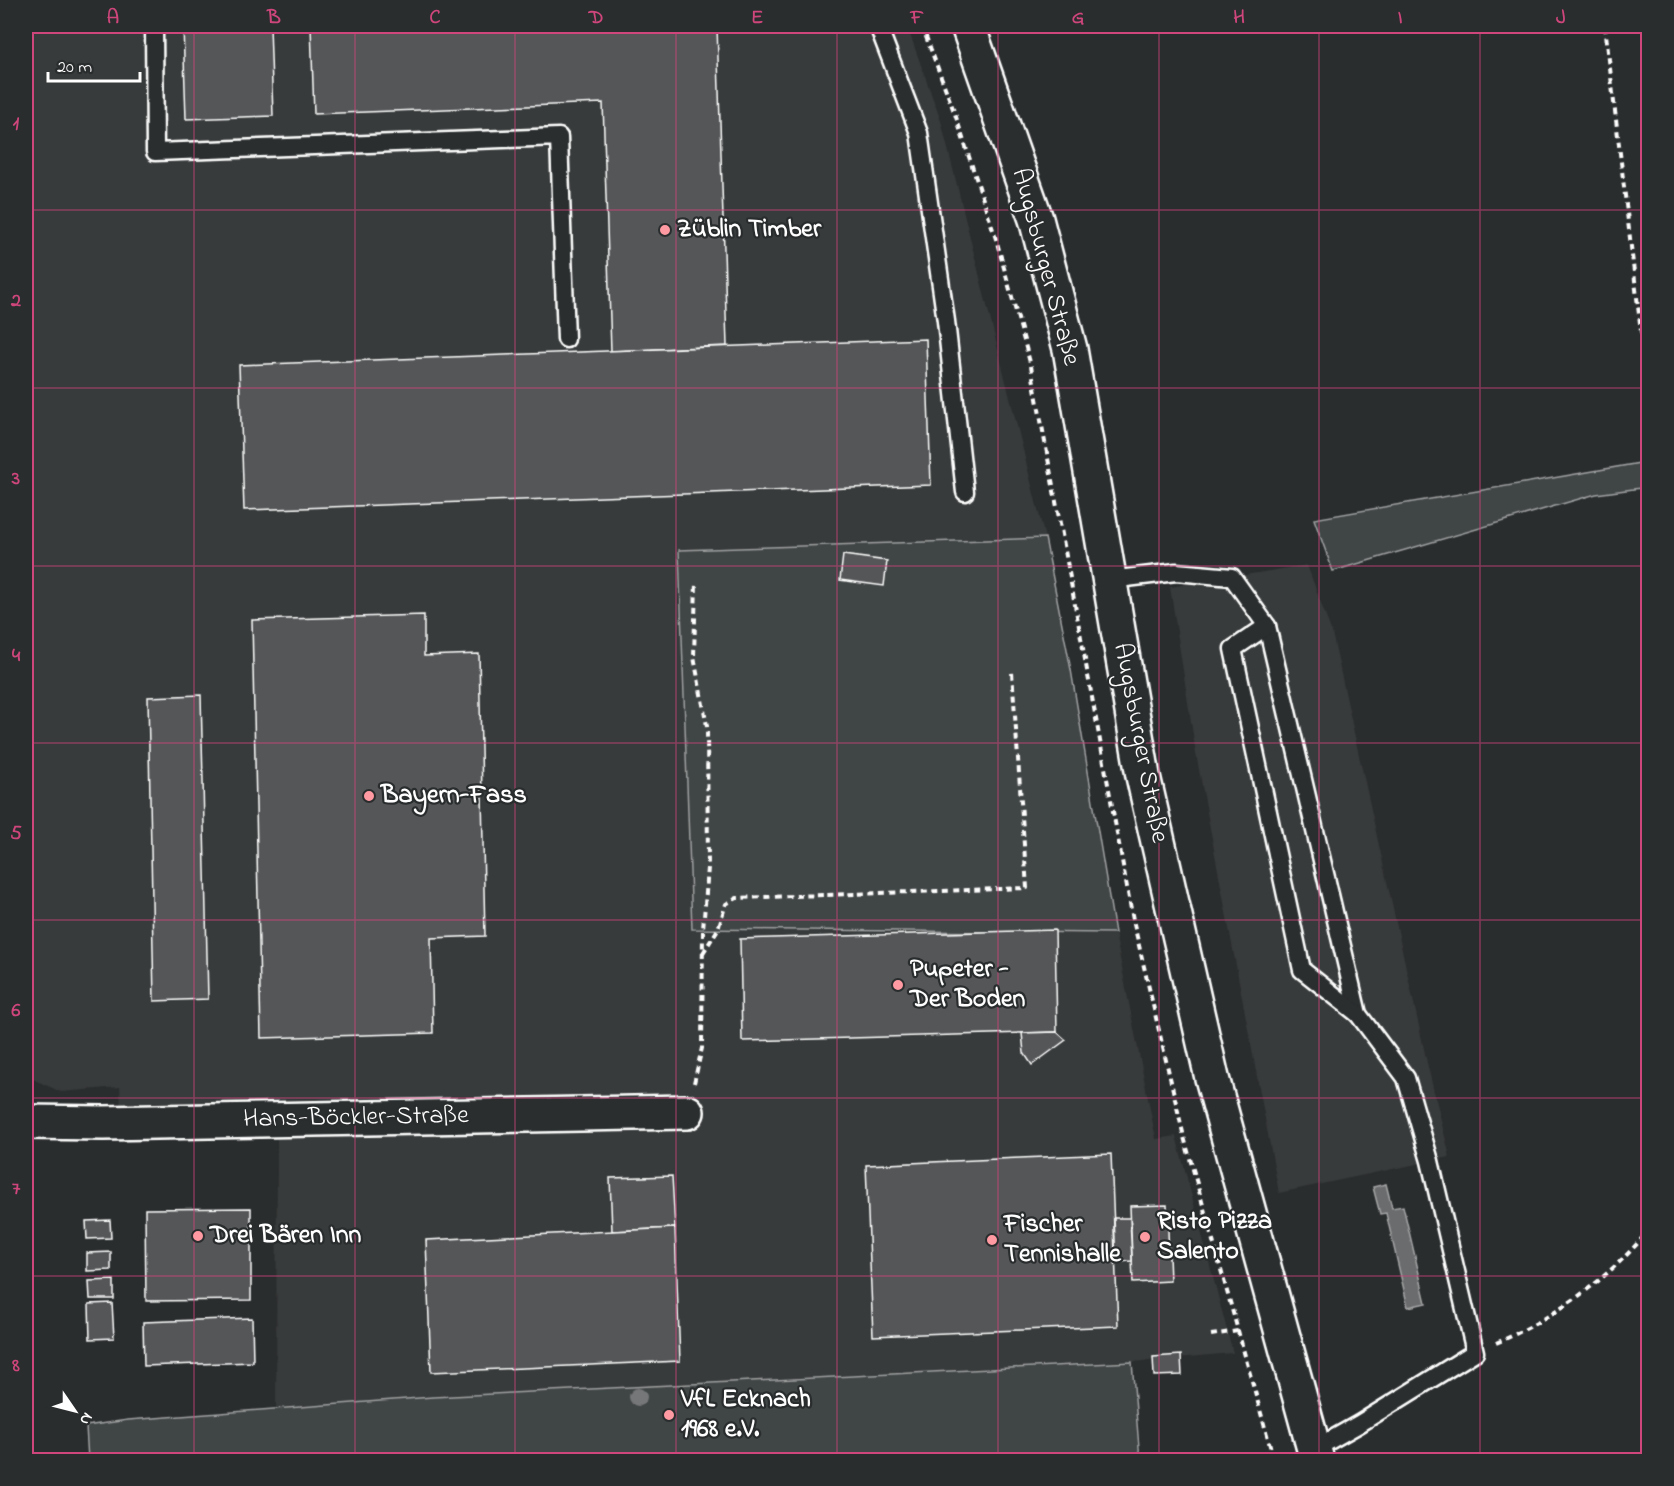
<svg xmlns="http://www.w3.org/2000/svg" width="1674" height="1486" font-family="'Indie Flower',sans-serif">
<rect width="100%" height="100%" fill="#2a2d2e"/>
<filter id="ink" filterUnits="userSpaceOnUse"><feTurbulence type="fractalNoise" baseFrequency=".0167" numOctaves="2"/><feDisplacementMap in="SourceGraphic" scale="12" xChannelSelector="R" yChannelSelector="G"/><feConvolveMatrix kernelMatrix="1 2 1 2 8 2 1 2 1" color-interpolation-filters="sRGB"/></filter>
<g filter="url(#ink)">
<g fill="#373a3b">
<path d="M26 26H907L941 121 1045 538 679 550 692 929 1115 933 1156 1139 1176 1136 1233 1353 1132 1362 433 1397 276 1410 277 1134 122 1138 120 1087 61 1092 26 1076Z"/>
<path d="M1307 565 1332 633 1428 1067 1450 1157 1279 1193 1196 754 1170 587Z"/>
</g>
<g fill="#414445" stroke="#a0a2a2" stroke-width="1.5">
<path d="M1646 462 1648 487 1596 494 1333 571 1314 519Z"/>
<path d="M1045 538 1071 670 1115 933 692 929 679 550Z"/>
<path d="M1132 1362 1140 1460H88L86 1426 128 1420 433 1397Z"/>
</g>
<path fill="#6a6c6d" stroke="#a6a7a7" stroke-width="1.5" d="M1386 1184 1392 1208 1403 1206 1426 1303 1408 1307 1386 1213 1380 1214 1373 1187Z"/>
<g fill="#555758" stroke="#fff" stroke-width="1.5">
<path d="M183 26H270L273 116 186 119Z"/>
<path d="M311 26H717L727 346 611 351 603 103 314 114Z"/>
<path d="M926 339 931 485 244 510 239 365Z"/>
<path d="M843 555 887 561 884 586 840 580Z"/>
<path d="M424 615V656L479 654 485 936 431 938 433 1033 261 1038 252 620Z"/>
<path d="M201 695 208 999 154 1001 148 697Z"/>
<path d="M1055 930 1057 1032 742 1041 740 939Z"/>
<path d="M1057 1032 1066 1040 1032 1065 1024 1053 1022 1033Z"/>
<path d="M1111 1154 1118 1326 873 1336 866 1165Z"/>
<path d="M672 1176 675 1228 612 1231 610 1178Z"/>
<path d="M1167 1205 1170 1281 1133 1283 1130 1206Z"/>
<path d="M251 1208V1300L146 1301 145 1209Z"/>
<path d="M1114 1218H1130L1132 1261 1116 1262Z"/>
<path d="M110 1220 111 1238 87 1239 86 1221Z"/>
<path d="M675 1228 680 1361 431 1372 426 1240Z"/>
<path d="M111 1252V1270L87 1271V1253Z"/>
<path d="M114 1280V1299H90L89 1281Z"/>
<path d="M112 1303 114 1338 90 1339 89 1304Z"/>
<path d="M252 1318 253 1362 144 1366 143 1322Z"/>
<path d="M1181 1355 1182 1375 1154 1376 1153 1357Z"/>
</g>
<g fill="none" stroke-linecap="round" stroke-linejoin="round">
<defs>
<g id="service">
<path d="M154 26 155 152 559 137 566 339"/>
<path d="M878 26 919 133 946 321 965 492"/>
<path d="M1110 580 1176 572 1232 577 1267 626 1358 1014 1406 1078 1430 1161 1475 1352 1359 1424 1313 1450"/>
<path d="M1267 626 1233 649 1302 970 1358 1014"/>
</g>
<path id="minor" d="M26 1122 103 1123 687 1112"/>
<path id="secondary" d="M968 26 1036 219 1070 349 1143 776 1212 1078 1317 1460"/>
</defs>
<use href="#service" stroke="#fff" stroke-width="21"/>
<use href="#minor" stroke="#fff" stroke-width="38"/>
<use href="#secondary" stroke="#fff" stroke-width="38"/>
<g stroke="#fff" stroke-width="4" stroke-dasharray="6 4.5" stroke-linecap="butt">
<path d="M922 26 955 114 996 239 1031 366 1133 920 1184 1137 1274 1460"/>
<path d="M1605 26 1648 391"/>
<path d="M703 953 718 929 726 904 737 898 1027 888 1012 672"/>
<path d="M694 1083 702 1048 703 929 708 868 707 726 694 657 696 582"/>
<path d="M1211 1335 1238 1331"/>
<path d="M1496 1343C1554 1318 1608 1280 1648 1231"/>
</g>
<use href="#service" stroke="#2a2d2e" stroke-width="16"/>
<use href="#minor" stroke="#2a2d2e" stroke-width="33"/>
<use href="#secondary" stroke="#2a2d2e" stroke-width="33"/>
</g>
<circle fill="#757778" cx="638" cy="1397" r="9"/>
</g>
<path fill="none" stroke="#ce467c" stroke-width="1.5" stroke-opacity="0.55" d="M194 26V1460M355 26V1460M515 26V1460M676 26V1460M837 26V1460M998 26V1460M1159 26V1460M1319 26V1460M1480 26V1460M26 210H1648M26 388H1648M26 566H1648M26 743H1648M26 920H1648M26 1098H1648M26 1276H1648"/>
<g fill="#ff9aa2" stroke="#2a2d2e" stroke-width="2">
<circle cx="665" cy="230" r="6"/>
<circle cx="369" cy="796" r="6"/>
<circle cx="898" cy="985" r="6"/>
<circle cx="198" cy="1236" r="6"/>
<circle cx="1145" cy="1237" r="6"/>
<circle cx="992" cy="1240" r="6"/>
<circle cx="669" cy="1415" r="6"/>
</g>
<g text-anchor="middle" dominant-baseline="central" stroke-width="4.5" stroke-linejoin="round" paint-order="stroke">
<g font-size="26" font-weight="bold" fill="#fff" stroke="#2a2d2e" text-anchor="start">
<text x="677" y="230">Züblin Timber</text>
<text x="381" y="796">Bayern-Fass</text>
<text x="910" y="970">Pupeter -<tspan x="910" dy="30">Der Boden</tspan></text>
<text x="1157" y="1222">Risto Pizza<tspan x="1157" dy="30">Salento</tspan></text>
<text x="1004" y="1225">Fischer<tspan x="1004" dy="30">Tennishalle</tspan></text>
<text x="210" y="1236">Drei Bären Inn</text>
<text x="681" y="1400">VfL Ecknach<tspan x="681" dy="30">1968 e.V.</tspan></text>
</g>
<g font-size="26" fill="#fff" stroke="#2a2d2e">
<text transform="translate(1045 267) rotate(75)">Augsburger Straße</text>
<text transform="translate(1140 743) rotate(79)">Augsburger Straße</text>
<text transform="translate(356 1118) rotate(-1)">Hans-Böckler-Straße</text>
</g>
</g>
<rect width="1674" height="1486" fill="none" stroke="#2a2d2e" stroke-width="66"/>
<g transform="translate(75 1411) rotate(125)" stroke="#2a2d2e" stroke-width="4.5" paint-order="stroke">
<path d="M0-4.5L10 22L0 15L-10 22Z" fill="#ffffff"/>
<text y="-9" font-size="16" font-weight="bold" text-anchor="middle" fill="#ffffff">N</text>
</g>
<path d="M48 72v9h92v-9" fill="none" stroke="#ffffff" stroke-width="3"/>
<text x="57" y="72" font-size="18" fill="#ffffff" stroke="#2a2d2e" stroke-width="4.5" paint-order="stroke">20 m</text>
<rect x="33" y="33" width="1608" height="1420" fill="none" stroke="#ce467c" stroke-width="2"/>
<g font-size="20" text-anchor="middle" font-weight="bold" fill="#ce467c">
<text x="113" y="23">A</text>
<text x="274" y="23">B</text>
<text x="435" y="23">C</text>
<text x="596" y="23">D</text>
<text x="757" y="23">E</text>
<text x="917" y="23">F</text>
<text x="1078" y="23">G</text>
<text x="1239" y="23">H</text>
<text x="1400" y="23">I</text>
<text x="1561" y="23">J</text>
<text x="16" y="129">1</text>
<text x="16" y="306">2</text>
<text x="16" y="484">3</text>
<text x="16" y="661">4</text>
<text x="16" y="839">5</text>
<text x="16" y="1016">6</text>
<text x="16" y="1194">7</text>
<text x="16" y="1371">8</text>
</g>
</svg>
